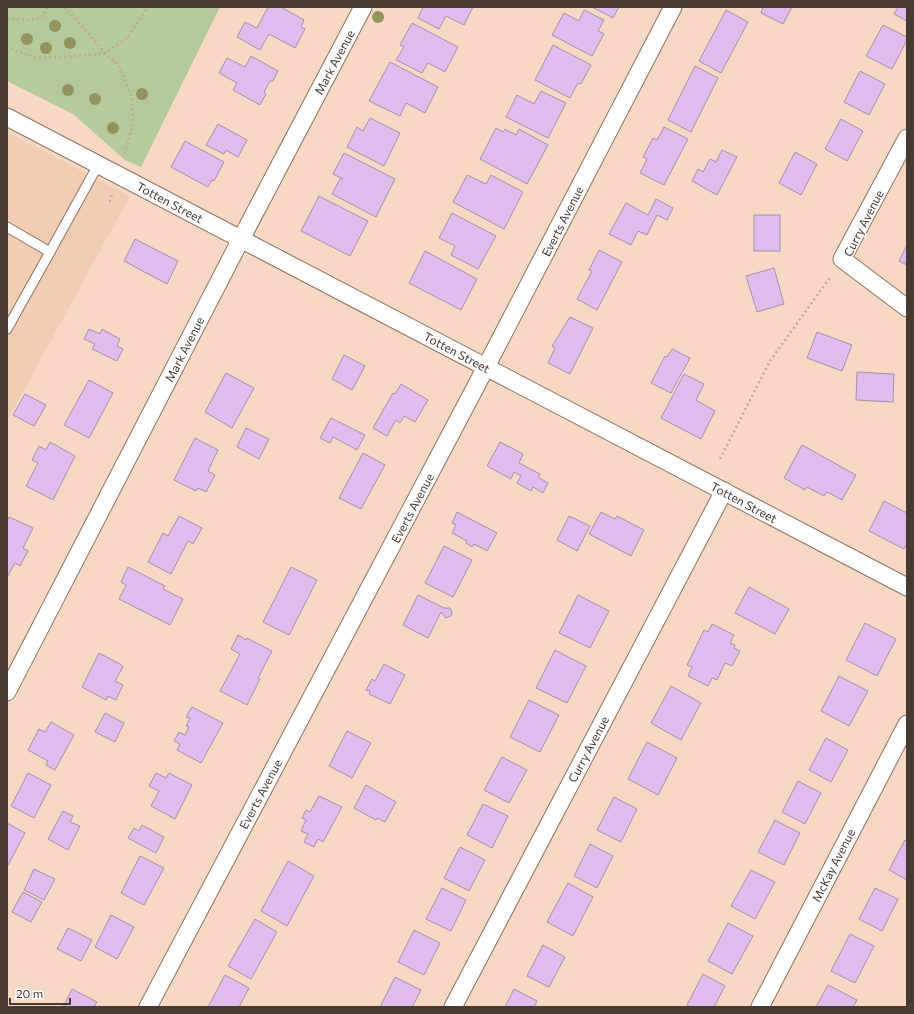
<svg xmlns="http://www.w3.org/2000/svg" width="914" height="1014" font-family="Commissioner,sans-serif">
<rect width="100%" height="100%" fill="#f7d9c3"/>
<path fill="#f2cdb3" d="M7 132 130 196 7 421Z"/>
<path fill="#b5ca9a" d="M7 7H220L141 167 125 160 73 114 7 81Z"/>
<g fill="#dfbced" stroke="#a390ab">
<path d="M268 7H281L304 20 301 27 305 29 295 48 269 34 260 50 237 37 245 22 257 28Z"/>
<path d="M423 7H473L464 25 446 16 439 29 418 18Z"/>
<path d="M592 7H619L613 18Z"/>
<path d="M763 7H792L783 24 761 13Z"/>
<path d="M898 7H907V21L894 14Z"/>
<path d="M584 10 604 20 598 31 604 34 592 56 552 35 564 13 579 21Z"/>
<path d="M726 10 748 22 721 73 699 61Z"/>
<path d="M412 23 458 47 445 72 428 63 422 73 396 60 404 47 400 45Z"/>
<path d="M883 25 907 37V40L892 69 866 56Z"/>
<path d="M553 45 591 65 581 84 578 83 570 98 535 80Z"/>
<path d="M251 56 278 71 273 81H270L264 92 266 94 260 105 233 90 237 83 219 73 227 58 245 67Z"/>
<path d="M390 62 438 87 425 113 406 103 400 116 369 101Z"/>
<path d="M695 66 718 78 691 132 668 120Z"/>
<path d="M860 71 885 84 869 115 844 102Z"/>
<path d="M541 91 566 103 548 138 506 117 517 95 534 104Z"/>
<path d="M370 118 400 133 384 166 347 147 357 127 363 131Z"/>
<path d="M841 119 863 131 847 161 825 149Z"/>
<path d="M218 124 247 140 238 157 226 150 224 154 206 145Z"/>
<path d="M664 127 688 139 664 185 640 173 647 159 643 157 653 138 657 140Z"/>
<path d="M496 128 503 132 505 129 516 135 519 129 548 145 527 184 480 159Z"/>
<path d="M185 141 224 162 214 181 212 180 208 187 171 167Z"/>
<path d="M722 150 737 157 717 195 692 181 698 169 703 172 710 159 716 162Z"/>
<path d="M795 152 817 164 801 195 779 183Z"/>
<path d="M344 153 395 179 376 217 332 194 340 179H343L333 174Z"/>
<path d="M467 175 486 184 491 175 523 192 504 229 453 202Z"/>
<path d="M319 196 368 221 350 256 301 231Z"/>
<path d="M656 199 673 208 667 220 657 215 647 235 638 231 631 245 609 234 626 203 648 215Z"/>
<path d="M452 213 496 236 478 269 451 255 455 246 439 238Z"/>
<rect x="754" y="215" width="26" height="36"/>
<path d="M135 239 178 261 167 284 124 261Z"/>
<path d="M907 245V265L899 261Z"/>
<path d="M599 250 622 262 597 310 577 299 592 271 589 270Z"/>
<path d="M425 251 477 279 461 310 409 283Z"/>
<path d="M774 268 784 304 757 312 746 276Z"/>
<path d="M570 317 593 328 570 374 548 363 555 348 552 346Z"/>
<path d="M89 329 100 334 102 329 120 339 117 346 123 349 117 361 92 349 95 344 84 339Z"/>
<path d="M817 332 852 345 842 371 807 358Z"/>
<path d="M672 349 690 358 671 393 651 383 665 356 667 357Z"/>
<path d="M344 355 365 366 352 390 332 379Z"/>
<path d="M857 372 894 374 893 402 856 400Z"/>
<path d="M226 373 254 388 232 428 205 412Z"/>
<path d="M684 374 704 384 696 400 715 411 701 439 661 418Z"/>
<path d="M89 380 113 393 89 438 64 425Z"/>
<path d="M401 384 428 400 415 422 404 416 400 423 396 420 387 436 373 428 393 393 395 394Z"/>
<path d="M25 394 46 405 34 426 13 415Z"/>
<path d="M331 418 365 435 357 450 333 437 330 443 320 438Z"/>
<path d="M246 428 269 439 259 459 237 447Z"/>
<path d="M195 438 218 450 208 471 215 475 206 492 198 488 196 491 174 480Z"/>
<path d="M50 442 75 456 53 500 26 486 38 463 32 460 39 446 46 450Z"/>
<path d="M500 442 523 454 519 463 540 474 538 477 548 483 543 493 533 487 531 491 517 483 521 476 514 472 511 479 487 466Z"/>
<path d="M802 445 856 475 842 500 827 492 824 496 807 487 805 490 784 478Z"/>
<path d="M363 453 385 465 361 509 339 498Z"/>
<path d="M884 501 907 513V543L904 549 869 531Z"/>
<path d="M457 512 497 533 487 551 474 544 472 547 466 543 467 541 452 533 456 525 452 523Z"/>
<path d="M601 512 615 519 617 516 644 530 631 556 589 534Z"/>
<path d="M179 516 202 528 193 544 188 541 171 574 148 562 163 533 168 536Z"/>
<path d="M569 516 590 526 577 551 557 540Z"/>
<path d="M9 517 33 528 23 548 28 551 20 566 15 563 7 577V521Z"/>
<path d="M444 546 472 560 453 597 425 583Z"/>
<path d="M128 567 165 586 163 589 183 599 170 625 119 599 126 585 121 582Z"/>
<path d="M291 567 317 580 289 635 263 622Z"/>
<path d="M749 587 789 609 775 634 735 613Z"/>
<path d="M418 595 444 608H450L452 612 451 616 446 618 441 612 428 638 403 625Z"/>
<path d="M578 595 609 611 590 648 559 633Z"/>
<path d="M865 623 896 639 877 676 846 660Z"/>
<path d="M712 624 734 635 730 643 735 645 734 648 740 651 732 666 725 663 717 680 712 678 708 686 688 676 692 667 687 665 704 630 708 632Z"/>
<path d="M238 635 246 640 247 638 272 651 258 678 260 679 247 705 220 691 240 654 231 649Z"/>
<path d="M555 650 586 666 567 703 536 688Z"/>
<path d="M99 653 120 664 123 667 115 681 123 685 116 700 108 696 106 700 82 687Z"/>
<path d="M384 664 405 675 390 704 369 694 370 691 366 690 372 679 375 681Z"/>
<path d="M839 676 868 691 849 726 821 711Z"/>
<path d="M671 686 701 703 681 740 651 723Z"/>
<path d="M529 700 559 715 540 752 510 737Z"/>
<path d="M192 707 223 723 201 763 177 750 180 744 174 741 179 732 185 735 189 727 186 726 190 718 186 717Z"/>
<path d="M105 713 124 723 115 742 95 732Z"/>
<path d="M51 722 74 735 55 770 46 765 48 761 28 750 39 729 45 732Z"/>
<path d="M347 731 371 743 352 778 329 766Z"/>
<path d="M826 738 848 750 831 782 809 770Z"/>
<path d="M647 742 677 758 658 795 628 779Z"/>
<path d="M502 757 527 770 509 803 484 790Z"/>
<path d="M28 773 51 785 34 818 11 806Z"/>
<path d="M156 773 166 778 169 773 192 785 175 819 151 806 159 791 149 786Z"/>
<path d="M798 781 821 793 805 824 782 812Z"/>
<path d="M366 785 396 802 385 822 377 818 376 820 354 808Z"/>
<path d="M319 796 342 807 323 842 318 839 314 847 304 842 308 834 301 831 306 820 302 818 306 810 310 812Z"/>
<path d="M614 797 637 809 621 842 597 830Z"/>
<path d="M483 804 508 816 492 848 467 835Z"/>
<path d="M63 811 73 816 70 822 80 826 68 850 48 839Z"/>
<path d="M775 820 800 833 784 865 758 852Z"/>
<path d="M7 823 25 833 7 867Z"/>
<path d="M142 825 164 837 156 853 128 838 134 828 139 831Z"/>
<path d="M905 840 907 842V880L889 870Z"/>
<path d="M590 844 613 856 597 888 574 876Z"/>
<path d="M460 847 485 860 469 891 444 878Z"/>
<path d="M140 856 164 868 144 905 121 893Z"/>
<path d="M288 861 314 876 287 926 261 911Z"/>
<path d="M34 869 55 879 44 900 24 890Z"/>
<path d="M751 870 775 882 755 919 731 906Z"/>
<path d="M568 883 593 897 573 936 547 922Z"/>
<path d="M442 888 466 900 451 931 426 919Z"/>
<path d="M875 888 898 899 882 931 859 919Z"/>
<path d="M23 892 42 902 31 922 12 912Z"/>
<path d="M111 915 134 927 117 959 95 947Z"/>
<path d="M255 919 277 932 251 979 228 966Z"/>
<path d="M728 923 753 936 732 974 708 961Z"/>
<path d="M68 928 92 940 81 961 57 949Z"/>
<path d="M414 930 440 943 424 975 398 962Z"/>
<path d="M850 934 874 946 855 983 831 971Z"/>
<path d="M543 945 565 957 549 987 527 976Z"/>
<path d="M703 974 725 986 714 1007H691L687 1005Z"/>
<path d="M225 975 249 988 239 1007H208Z"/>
<path d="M395 977 421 990 412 1007H380Z"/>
<path d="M828 985 857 1000 853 1007H816Z"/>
<path d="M72 989 97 1002 94 1007H63Z"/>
<path d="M514 989 537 1001 534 1007H505Z"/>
</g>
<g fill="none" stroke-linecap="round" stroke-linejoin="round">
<defs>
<g id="lane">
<path d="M7 227 50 252 98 165"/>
<path d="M7 329 50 252"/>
</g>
<g id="street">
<path d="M7 117 907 587"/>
<path d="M907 138 842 259 907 308"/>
<path d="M7 692 241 239 363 7"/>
<path d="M148 1007 475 388 673 7"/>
<path d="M453 1007 724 491"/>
<path d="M760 1007 907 724"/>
</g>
</defs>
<use href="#lane" stroke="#8d725e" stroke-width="11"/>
<use href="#street" stroke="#8d725e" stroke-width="19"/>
<g stroke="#c1a997" stroke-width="2.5" stroke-dasharray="2 3" stroke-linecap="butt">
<path d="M65 7 105 53 119 66 132 99 133 126 123 157"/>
<path d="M7 18C18 20 33 21 44 16L47 7"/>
<path d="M7 45 14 50 36 58 93 55 105 53 126 39 148 7"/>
<path d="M110 202 112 193"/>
<path d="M720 459 770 361 831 276"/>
</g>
<use href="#lane" stroke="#fff" stroke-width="9"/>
<use href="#street" stroke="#fff" stroke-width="17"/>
</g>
<g fill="#92935d">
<circle cx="378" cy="17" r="6"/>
<circle cx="55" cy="26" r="6"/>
<circle cx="27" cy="39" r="6"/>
<circle cx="70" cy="43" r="6"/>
<circle cx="46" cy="48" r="6"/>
<circle cx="68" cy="90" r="6"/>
<circle cx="142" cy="94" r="6"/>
<circle cx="95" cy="99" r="6"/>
<circle cx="113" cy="128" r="6"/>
</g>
<g text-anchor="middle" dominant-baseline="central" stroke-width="3" stroke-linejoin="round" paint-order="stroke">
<g font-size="12" fill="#463a31" stroke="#fff">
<text transform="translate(334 62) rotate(-62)">Mark Avenue</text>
<text transform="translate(170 202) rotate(28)">Totten Street</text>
<text transform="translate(562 221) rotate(-63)">Everts Avenue</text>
<text transform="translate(863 223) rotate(-63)">Curry Avenue</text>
<text transform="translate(184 349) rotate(-63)">Mark Avenue</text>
<text transform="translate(457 352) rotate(28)">Totten Street</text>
<text transform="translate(744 502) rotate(28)">Totten Street</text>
<text transform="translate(412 508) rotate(-62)">Everts Avenue</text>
<text transform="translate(588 749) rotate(-62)">Curry Avenue</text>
<text transform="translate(260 794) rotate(-62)">Everts Avenue</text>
<text transform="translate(833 865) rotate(-63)">McKay Avenue</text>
</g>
</g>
<rect width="914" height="1014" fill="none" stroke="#463a31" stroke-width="16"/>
<path d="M10 998v6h60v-6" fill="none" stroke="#463a31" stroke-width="2"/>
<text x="16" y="998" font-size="12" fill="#463a31" stroke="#ffffff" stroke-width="3" paint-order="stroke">20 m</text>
</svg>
